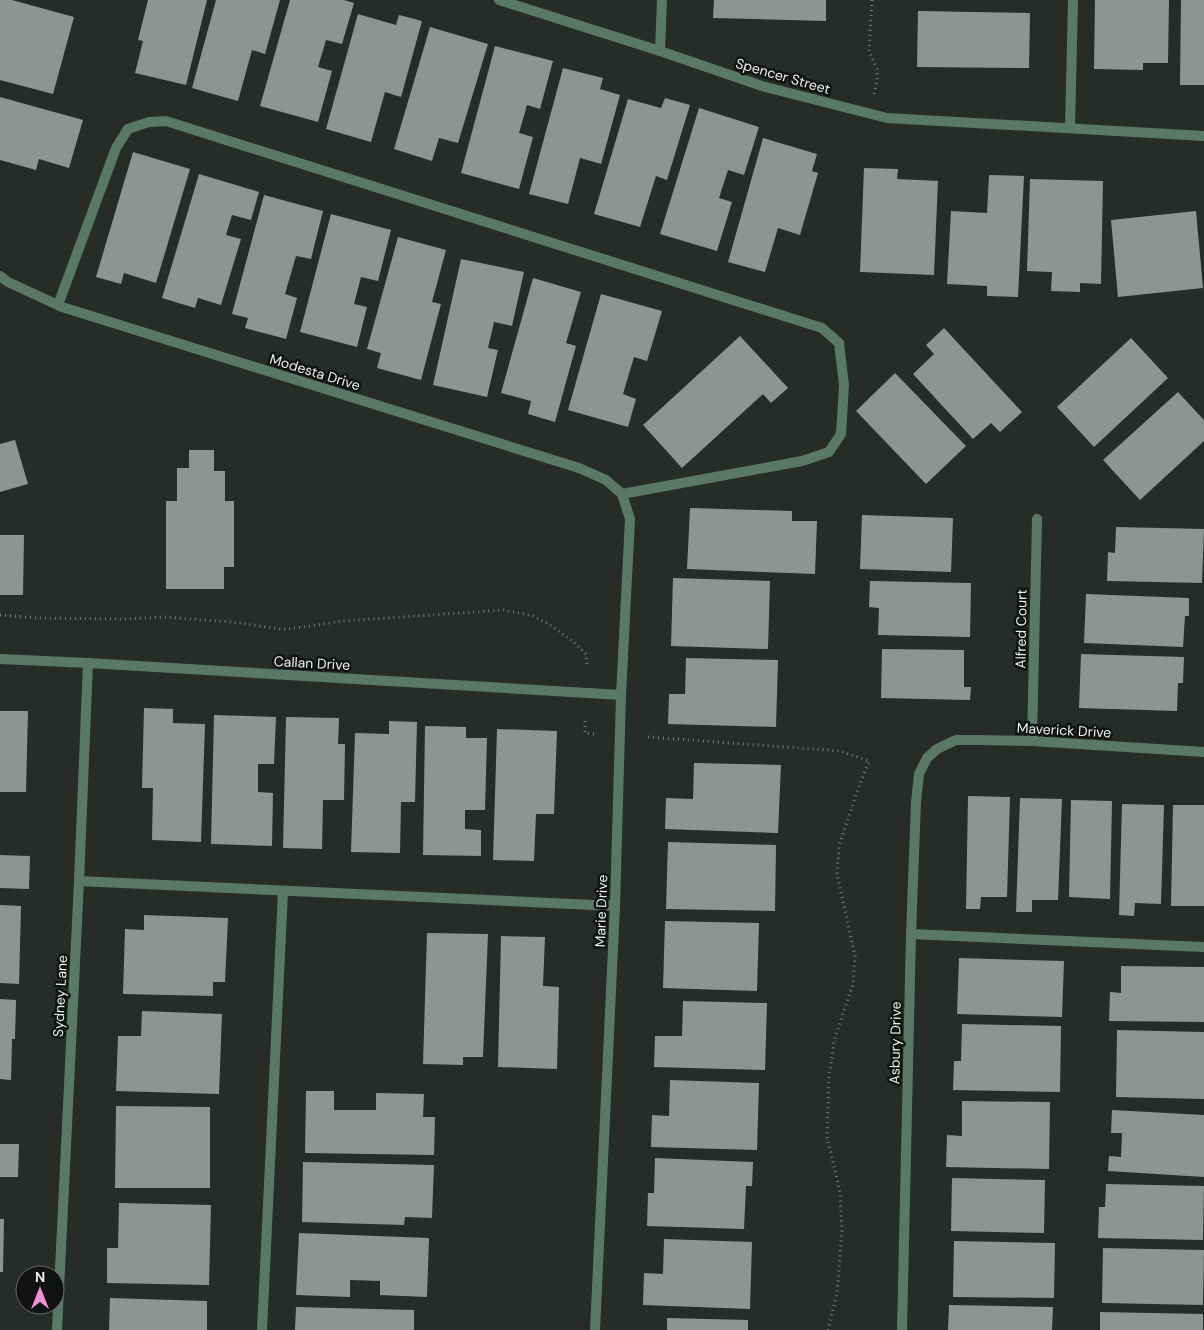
<svg xmlns="http://www.w3.org/2000/svg" width="1204" height="1330" font-family="'DM Sans',sans-serif">
<rect width="100%" height="100%" fill="#272c29"/>
<g fill="#8e9490">
<path d="M0 0H12L74 17 53 94 0 80Z"/>
<path d="M148 0H207L186 85 135 73 143 41 138 40Z"/>
<path d="M216 0H280L265 54 252 50 238 101 192 88Z"/>
<path d="M290 0H344L354 3 342 44 326 40 318 67 332 71 318 122 260 106Z"/>
<path d="M714 0H826V21L713 18Z"/>
<path d="M1095 0H1169L1168 63H1143V70L1094 69Z"/>
<path d="M1181 0H1204V85H1180Z"/>
<path d="M918 11 1030 13 1029 68 917 67Z"/>
<path d="M358 14 396 25 399 15 422 21 401 97 385 92 371 142 326 129Z"/>
<path d="M430 27 488 44 458 143 439 138 432 161 394 149Z"/>
<path d="M495 46 553 61 540 109 527 105 519 133 533 137 519 189 461 173Z"/>
<path d="M563 68 603 78 600 89 620 95 601 164 580 158 568 204 529 194Z"/>
<path d="M0 97 83 120 69 168 39 159 36 170 0 160Z"/>
<path d="M665 98 690 105 667 180 656 176 640 227 594 214 628 99 661 108Z"/>
<path d="M699 108 759 127 744 175 728 170 719 198 732 202 717 251 660 234Z"/>
<path d="M763 138 817 154 812 171 818 173 800 235 778 228 765 272 728 262Z"/>
<path d="M133 152 190 169 156 283 124 273 121 284 96 277Z"/>
<path d="M864 168 898 169 897 179 938 181 934 275 860 272Z"/>
<path d="M199 174 259 192 251 220 232 215 226 235 241 239 221 305 198 298 195 308 162 298Z"/>
<path d="M989 175 1024 176 1018 297 987 296V286L947 284 951 211 987 213Z"/>
<path d="M1030 179 1103 181 1101 284 1080 283V292L1051 291 1052 272 1027 271Z"/>
<path d="M264 195 323 211 311 259 296 256 285 294 297 298 286 339 245 328 248 318 232 314Z"/>
<path d="M1196 211 1203 288 1118 297 1111 220Z"/>
<path d="M331 214 391 230 378 281 361 277 354 304 367 307 357 347 300 332Z"/>
<path d="M398 237 446 250 432 302 441 304 421 380 377 368 381 353 367 349Z"/>
<path d="M461 259 524 272 512 326 494 322 488 348 498 350 487 397 433 385Z"/>
<path d="M533 278 581 292 566 343 576 346 555 422 528 414 531 401 501 393Z"/>
<path d="M601 294 662 311 647 361 634 357 623 394 636 399 628 427 568 410Z"/>
<path d="M944 328 1022 412 1000 432 991 423 973 439 913 374 934 354 926 345Z"/>
<path d="M740 336 788 388 771 403 763 394 682 468 643 425Z"/>
<path d="M1131 338 1168 378 1094 447 1057 407Z"/>
<path d="M895 373 966 446 926 484 856 411Z"/>
<path d="M1178 392 1204 420V441L1140 500 1103 460Z"/>
<path d="M15 440 28 484 0 492V444Z"/>
<path d="M189 450H214V471H225V501H234V567H224V589H166V501H177V468H189Z"/>
<path d="M690 508 792 511V521H817L815 574 687 569Z"/>
<path d="M862 515 953 518 951 572 860 569Z"/>
<path d="M1116 527 1204 529 1202 583 1107 581 1108 552 1115 553Z"/>
<path d="M0 535H24L23 595H0Z"/>
<path d="M673 578 770 581 768 649 671 646Z"/>
<path d="M870 581 971 583 970 637 878 635 879 608 869 607Z"/>
<path d="M1086 594 1189 598V616H1185L1183 647 1084 643Z"/>
<path d="M882 649 964 650V687H971L970 700 881 698Z"/>
<path d="M1081 654 1184 657 1183 683H1178L1177 711 1079 708Z"/>
<path d="M686 658 778 660 776 727 668 724 669 694H685Z"/>
<path d="M144 708 173 709V723L205 724 201 842 152 840 153 788H142Z"/>
<path d="M0 711H28L26 792H0Z"/>
<path d="M214 715 276 717 274 764H258V792L273 793 272 846 211 844Z"/>
<path d="M286 717 339 718 338 744H345L344 800H323L322 849 283 848Z"/>
<path d="M389 721 417 722 415 802H401L400 853 351 852 355 733 389 734Z"/>
<path d="M425 726 466 727V738H487L485 810H465V829L481 830V856L423 855Z"/>
<path d="M497 729 557 731 554 814H536L534 861 493 860Z"/>
<path d="M694 763 781 765 778 833 665 829 666 798 693 799Z"/>
<path d="M968 796 1010 797 1007 897H981L980 909H966Z"/>
<path d="M1020 798 1062 799 1058 900H1032V912H1016Z"/>
<path d="M1071 800 1112 801 1110 899 1069 897Z"/>
<path d="M1122 804 1164 805 1161 904 1135 903 1134 916 1119 915Z"/>
<path d="M1173 805H1204V906H1171Z"/>
<path d="M668 842 776 845 775 911 666 909Z"/>
<path d="M0 855 30 856 29 889 0 888Z"/>
<path d="M0 905 21 906 19 984 0 983Z"/>
<path d="M144 915 228 918 225 982H213V996L123 994 125 929 144 930Z"/>
<path d="M665 921 759 923 757 991 663 988Z"/>
<path d="M427 933 488 934 483 1057H463V1065L423 1064Z"/>
<path d="M501 936 545 937 543 986 559 987 557 1069 498 1067Z"/>
<path d="M959 958 1064 961 1062 1017 957 1014Z"/>
<path d="M1121 966 1204 967V1022L1109 1021 1110 992 1121 993Z"/>
<path d="M0 999 16 1000 15 1039H12L11 1080 0 1079Z"/>
<path d="M683 1001 767 1003 765 1070 654 1067 655 1036H682Z"/>
<path d="M142 1011 222 1014 219 1094 116 1091 118 1036H141Z"/>
<path d="M962 1024 1061 1026 1060 1092 953 1090 954 1061H961Z"/>
<path d="M1117 1030 1204 1032V1099L1116 1097Z"/>
<path d="M670 1080 759 1083 757 1150 651 1147 652 1115 669 1116Z"/>
<path d="M306 1091H334V1110H376V1093L424 1094 423 1117H435L434 1155 305 1153Z"/>
<path d="M962 1101 1050 1102 1049 1169 946 1167 947 1135 962 1136Z"/>
<path d="M116 1106 210 1107V1188H115Z"/>
<path d="M1112 1110 1204 1115V1177L1108 1171 1109 1156 1121 1157 1122 1133H1111Z"/>
<path d="M0 1144H19L18 1177H0Z"/>
<path d="M655 1158 753 1162 752 1186H746L744 1229 647 1226 648 1193H654Z"/>
<path d="M303 1162 434 1165 432 1218 405 1217 404 1225 302 1222Z"/>
<path d="M952 1178 1045 1180 1044 1233 951 1231Z"/>
<path d="M1106 1184 1204 1186 1203 1240 1098 1238 1099 1207H1105Z"/>
<path d="M119 1203 211 1205 209 1285 107 1283V1248H118Z"/>
<path d="M0 1219H4L3 1272H0Z"/>
<path d="M299 1233 429 1238 427 1297 380 1295V1281L350 1280V1297L296 1295Z"/>
<path d="M664 1239 752 1242 750 1309 643 1305 644 1273 663 1274Z"/>
<path d="M954 1241 1055 1243 1054 1298 953 1297Z"/>
<path d="M1103 1248 1204 1250 1203 1305 1102 1303Z"/>
<path d="M110 1298 207 1301V1330H109Z"/>
<path d="M949 1305 1053 1307 1052 1330H948Z"/>
<path d="M296 1307 414 1310V1330H295Z"/>
<path d="M1100 1312 1203 1314V1330H1100Z"/>
<path d="M667 1318 748 1320V1330H667Z"/>
</g>
<g fill="none" stroke-linecap="round" stroke-linejoin="round">
<g stroke="#777c79" stroke-width="3" stroke-dasharray="1 4" stroke-linecap="butt">
<path d="M872 0 869 51 877 69V81L874 94"/>
<path d="M0 615 39 618 127 619 163 617 232 622 280 629H289L344 621 504 610 533 616 547 623 574 642 586 654 587 666"/>
<path d="M585 721V733L595 734"/>
<path d="M648 737 840 751 869 761 858 789 839 846 837 874 855 956 853 984 834 1041 829 1077 827 1137 840 1192 842 1231 837 1293 828 1330"/>
</g>
<g stroke="#5a7867" stroke-width="10">
<path d="M1070 128 1073 0"/>
<path d="M58 305 116 148 128 129 149 122 166 121 822 328 839 343 844 385 841 434 829 452 802 461 622 494"/>
<path d="M79 881 615 906"/>
<path d="M911 934 1204 947"/>
<path d="M262 1330 283 892"/>
</g>
<g stroke="#5a7867" stroke-width="10">
<path d="M499 0 660 51 762 86 887 118 1204 136"/>
<path d="M660 51 662 0"/>
<path d="M0 276 8 282 62 307 579 468 606 480 622 494 630 519 621 695 615 906 595 1330"/>
<path d="M0 659 88 663 621 695"/>
<path d="M1032 741 1037 519"/>
<path d="M57 1330 79 881 88 663"/>
<path d="M902 1330 911 934 916 802 919 774 927 758 937 749 956 740H978L1032 741 1204 752"/>
</g>
</g>
<g text-anchor="middle" dominant-baseline="central" stroke-width="5" stroke-linejoin="round" paint-order="stroke">
<g font-size="14" fill="#ebefed" stroke="#111312">
<text transform="translate(783 76) rotate(16)">Spencer Street</text>
<text transform="translate(315 372) rotate(17)">Modesta Drive</text>
<text transform="translate(1021 629) rotate(-89)">Alfred Court</text>
<text transform="translate(312 663) rotate(3)">Callan Drive</text>
<text transform="translate(1064 730) rotate(3)">Maverick Drive</text>
<text transform="translate(601 911) rotate(-88)">Marie Drive</text>
<text transform="translate(60 996) rotate(-87)">Sydney Lane</text>
<text transform="translate(895 1043) rotate(-89)">Asbury Drive</text>
</g>
</g>
<g transform="translate(40 1290)"><circle r="24" fill="#111312" stroke="#686b6a"/>
<path d="M0-4L9 19L0 12L-9 19Z" fill="#f391d5"/>
<text y="-8" font-size="14" font-weight="bold" text-anchor="middle" fill="#ebefed">N</text>
</g>
</svg>
